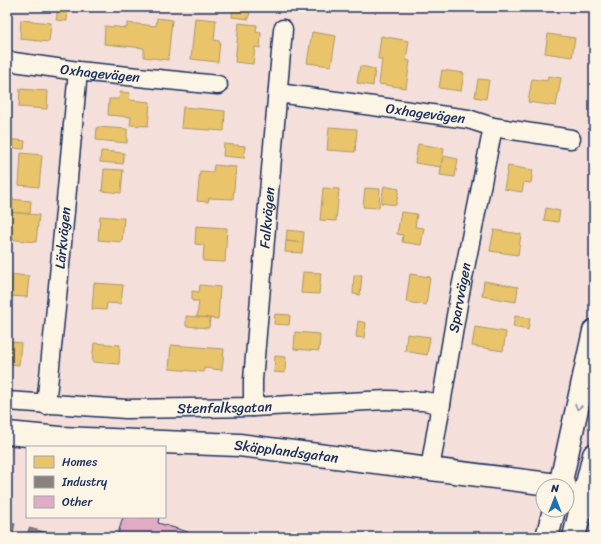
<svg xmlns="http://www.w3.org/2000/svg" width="601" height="544" font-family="Sriracha,sans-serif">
<rect width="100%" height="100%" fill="#f4dfdb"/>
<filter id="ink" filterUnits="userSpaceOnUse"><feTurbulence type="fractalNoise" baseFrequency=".025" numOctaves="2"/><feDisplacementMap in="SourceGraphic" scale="8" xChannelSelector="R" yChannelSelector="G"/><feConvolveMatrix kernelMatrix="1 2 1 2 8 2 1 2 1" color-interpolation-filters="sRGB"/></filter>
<g filter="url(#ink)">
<g fill="#e9c46a" stroke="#ab9766">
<path d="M58 7H68L67 21 56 20Z"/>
<path d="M233 7 250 8 249 19 232 17Z"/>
<path d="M157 18 172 20 168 60 144 57V48L104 44 105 26 127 28V23L156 26Z"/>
<path d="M195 18 216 20 214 40 220 41 218 62 191 59Z"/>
<path d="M21 20 51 23 49 42 20 39Z"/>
<path d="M239 23 257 25 256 32 261 33 260 48 255 47 253 64 235 62Z"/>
<path d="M312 32 336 36 331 66 307 63Z"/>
<path d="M548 34 575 38 572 57 545 53Z"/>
<path d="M381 36 409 41 406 60 410 61 406 88 379 84 382 59H378Z"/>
<path d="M360 66 375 69 373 86 357 83Z"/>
<path d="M442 70 464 73 461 91 439 88Z"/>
<path d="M548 76 561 78 556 106 528 102 532 79 547 81Z"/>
<path d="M478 79 489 80 486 99 475 97Z"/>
<path d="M20 89 48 91 47 109 19 107Z"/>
<path d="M120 92 130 93 129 100 150 102 148 126 130 125 131 117 108 115 109 99H119Z"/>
<path d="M183 107 225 111 224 131 181 128Z"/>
<path d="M97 127 127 129V143L96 140Z"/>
<path d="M329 127 357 129 355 152 327 150Z"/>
<path d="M7 139 25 141 24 149 7 148Z"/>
<path d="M224 144 245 146 244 158 223 156Z"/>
<path d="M418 144 444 148 441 167 415 163Z"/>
<path d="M101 151 124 153 123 164 100 162Z"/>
<path d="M21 153 42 155 39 187 19 185Z"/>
<path d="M443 156 458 159 455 177 440 175Z"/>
<path d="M214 165 236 167 233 199 209 198 208 202 197 201 200 171 213 172Z"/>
<path d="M508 166 533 170 531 183 524 182 522 192 504 189Z"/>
<path d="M104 169 123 170 121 193 102 191Z"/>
<path d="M384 186 399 189 396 205 381 203Z"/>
<path d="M323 188 339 189 336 221 320 220Z"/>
<path d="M365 188 380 189 379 208 363 207Z"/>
<path d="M10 199 31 201 30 214 9 212Z"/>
<path d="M546 208 560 211 558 222 544 220Z"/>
<path d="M9 212 39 215 36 242 7 239Z"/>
<path d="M401 212 417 214 415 227 424 228 421 245 402 242 403 235 397 234Z"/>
<path d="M100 216 124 218 122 242 98 240Z"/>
<path d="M196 226 227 228 225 262 203 261 204 245 195 244Z"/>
<path d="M287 230 304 232 303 243 286 241Z"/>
<path d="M494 230 521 234 518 255 490 251Z"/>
<path d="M286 241 303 243 302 253 285 252Z"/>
<path d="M303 272 321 273 319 294 301 293Z"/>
<path d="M7 274 29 276 27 297 7 296Z"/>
<path d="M410 274 430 277 426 305 406 302Z"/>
<path d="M354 275H362L360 295 353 294Z"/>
<path d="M484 281 518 287 516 302 482 296Z"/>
<path d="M94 283 123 285 121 304 107 303 106 310 92 309Z"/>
<path d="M200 285 220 287 218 319 197 317 199 301H192V291L199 292Z"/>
<path d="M275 314 290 315 289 325 274 324Z"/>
<path d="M186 316 210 318 209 328 186 326Z"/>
<path d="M515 316 530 318 528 330 513 327Z"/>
<path d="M358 321 366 323 364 338 356 337Z"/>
<path d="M475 327 506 332 503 351 472 346Z"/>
<path d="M295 332 320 334 319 351 294 349Z"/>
<path d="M407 334 430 337 427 355 405 351Z"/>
<path d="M7 341 21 343 19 365 7 364Z"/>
<path d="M94 343 120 345 119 364 92 362Z"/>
<path d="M171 345 224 349 222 370 204 368V372L169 369Z"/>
<path d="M275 356 286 357 285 373 274 372Z"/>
</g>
<g fill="#8a817c" stroke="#696873">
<path d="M7 522 15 524 12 537H7Z"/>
<path d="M29 528 57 535V537H27Z"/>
</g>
<path fill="#e1abc4" stroke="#1b2f5e" d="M123 517H159L158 523 188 532 187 537H117Z"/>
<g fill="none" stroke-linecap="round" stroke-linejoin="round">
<defs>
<g id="minor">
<path id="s1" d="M7 61 78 71 218 85"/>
<path id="s2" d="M278 93 468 119 493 127 571 139"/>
<path id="s3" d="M7 401 126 409 253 407 387 400 423 401 441 404"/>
<path id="s4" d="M46 405 56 308 78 71"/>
<path id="s5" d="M253 407V380L283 29"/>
<path id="s6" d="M430 469 459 298 493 127"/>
</g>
<g id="tertiary">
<path id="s7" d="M7 433 60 438 239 445 565 486"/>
</g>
<g id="secondary">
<path d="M560 486 594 331"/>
<path d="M547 537 554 510"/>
<path d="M574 537 594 455"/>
</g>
</defs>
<use href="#minor" stroke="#1b2f5e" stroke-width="21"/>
<use href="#tertiary" stroke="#1b2f5e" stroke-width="25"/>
<use href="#secondary" stroke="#1b2f5e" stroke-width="25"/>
<use href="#minor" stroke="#fcf5e5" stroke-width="18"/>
<use href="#tertiary" stroke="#fcf5e5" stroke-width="22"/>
<use href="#secondary" stroke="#fcf5e5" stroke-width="22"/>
</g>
<defs><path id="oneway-chevron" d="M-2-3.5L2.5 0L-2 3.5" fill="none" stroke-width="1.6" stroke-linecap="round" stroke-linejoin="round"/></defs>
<use stroke="#8c92a2" href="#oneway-chevron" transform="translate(578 407) rotate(103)"/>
</g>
<g text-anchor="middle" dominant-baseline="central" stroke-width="4" stroke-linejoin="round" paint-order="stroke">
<g font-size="14" fill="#1b2f5e" stroke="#fcf5e5">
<text stroke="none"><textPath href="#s1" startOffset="94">Oxhagevägen</textPath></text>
<text stroke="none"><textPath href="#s2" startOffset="149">Oxhagevägen</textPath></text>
<text stroke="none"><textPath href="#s5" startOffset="190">Falkvägen</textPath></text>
<text stroke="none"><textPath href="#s4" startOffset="168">Lärkvägen</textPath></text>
<text stroke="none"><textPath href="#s6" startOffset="174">Sparvvägen</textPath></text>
<text stroke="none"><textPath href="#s3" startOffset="218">Stenfalksgatan</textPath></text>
<text stroke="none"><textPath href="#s7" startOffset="280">Skäpplandsgatan</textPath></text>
</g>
</g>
<rect width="601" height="544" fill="none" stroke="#fcf5e5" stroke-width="24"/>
<rect x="12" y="12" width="577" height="520" fill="none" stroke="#1b2f5e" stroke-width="1.5" filter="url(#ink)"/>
<rect x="26" y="446" width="140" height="72" fill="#fcf5e5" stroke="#a2a6af"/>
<rect x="34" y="456" width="20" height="12" fill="#e9c46a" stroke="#a2a6af"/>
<text x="62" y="466" font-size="12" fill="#1b2f5e">Homes</text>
<rect x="34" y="476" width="20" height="12" fill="#8a817c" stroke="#a2a6af"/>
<text x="62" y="486" font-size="12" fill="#1b2f5e">Industry</text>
<rect x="34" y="496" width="20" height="12" fill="#e1abc4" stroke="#a2a6af"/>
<text x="62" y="506" font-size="12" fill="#1b2f5e">Other</text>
<g transform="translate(555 498)"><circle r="19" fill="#fcf5e5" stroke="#a2a6af"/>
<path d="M0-3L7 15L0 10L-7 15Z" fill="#1f6fb2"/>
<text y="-6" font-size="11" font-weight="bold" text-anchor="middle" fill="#1b2f5e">N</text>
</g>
</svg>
